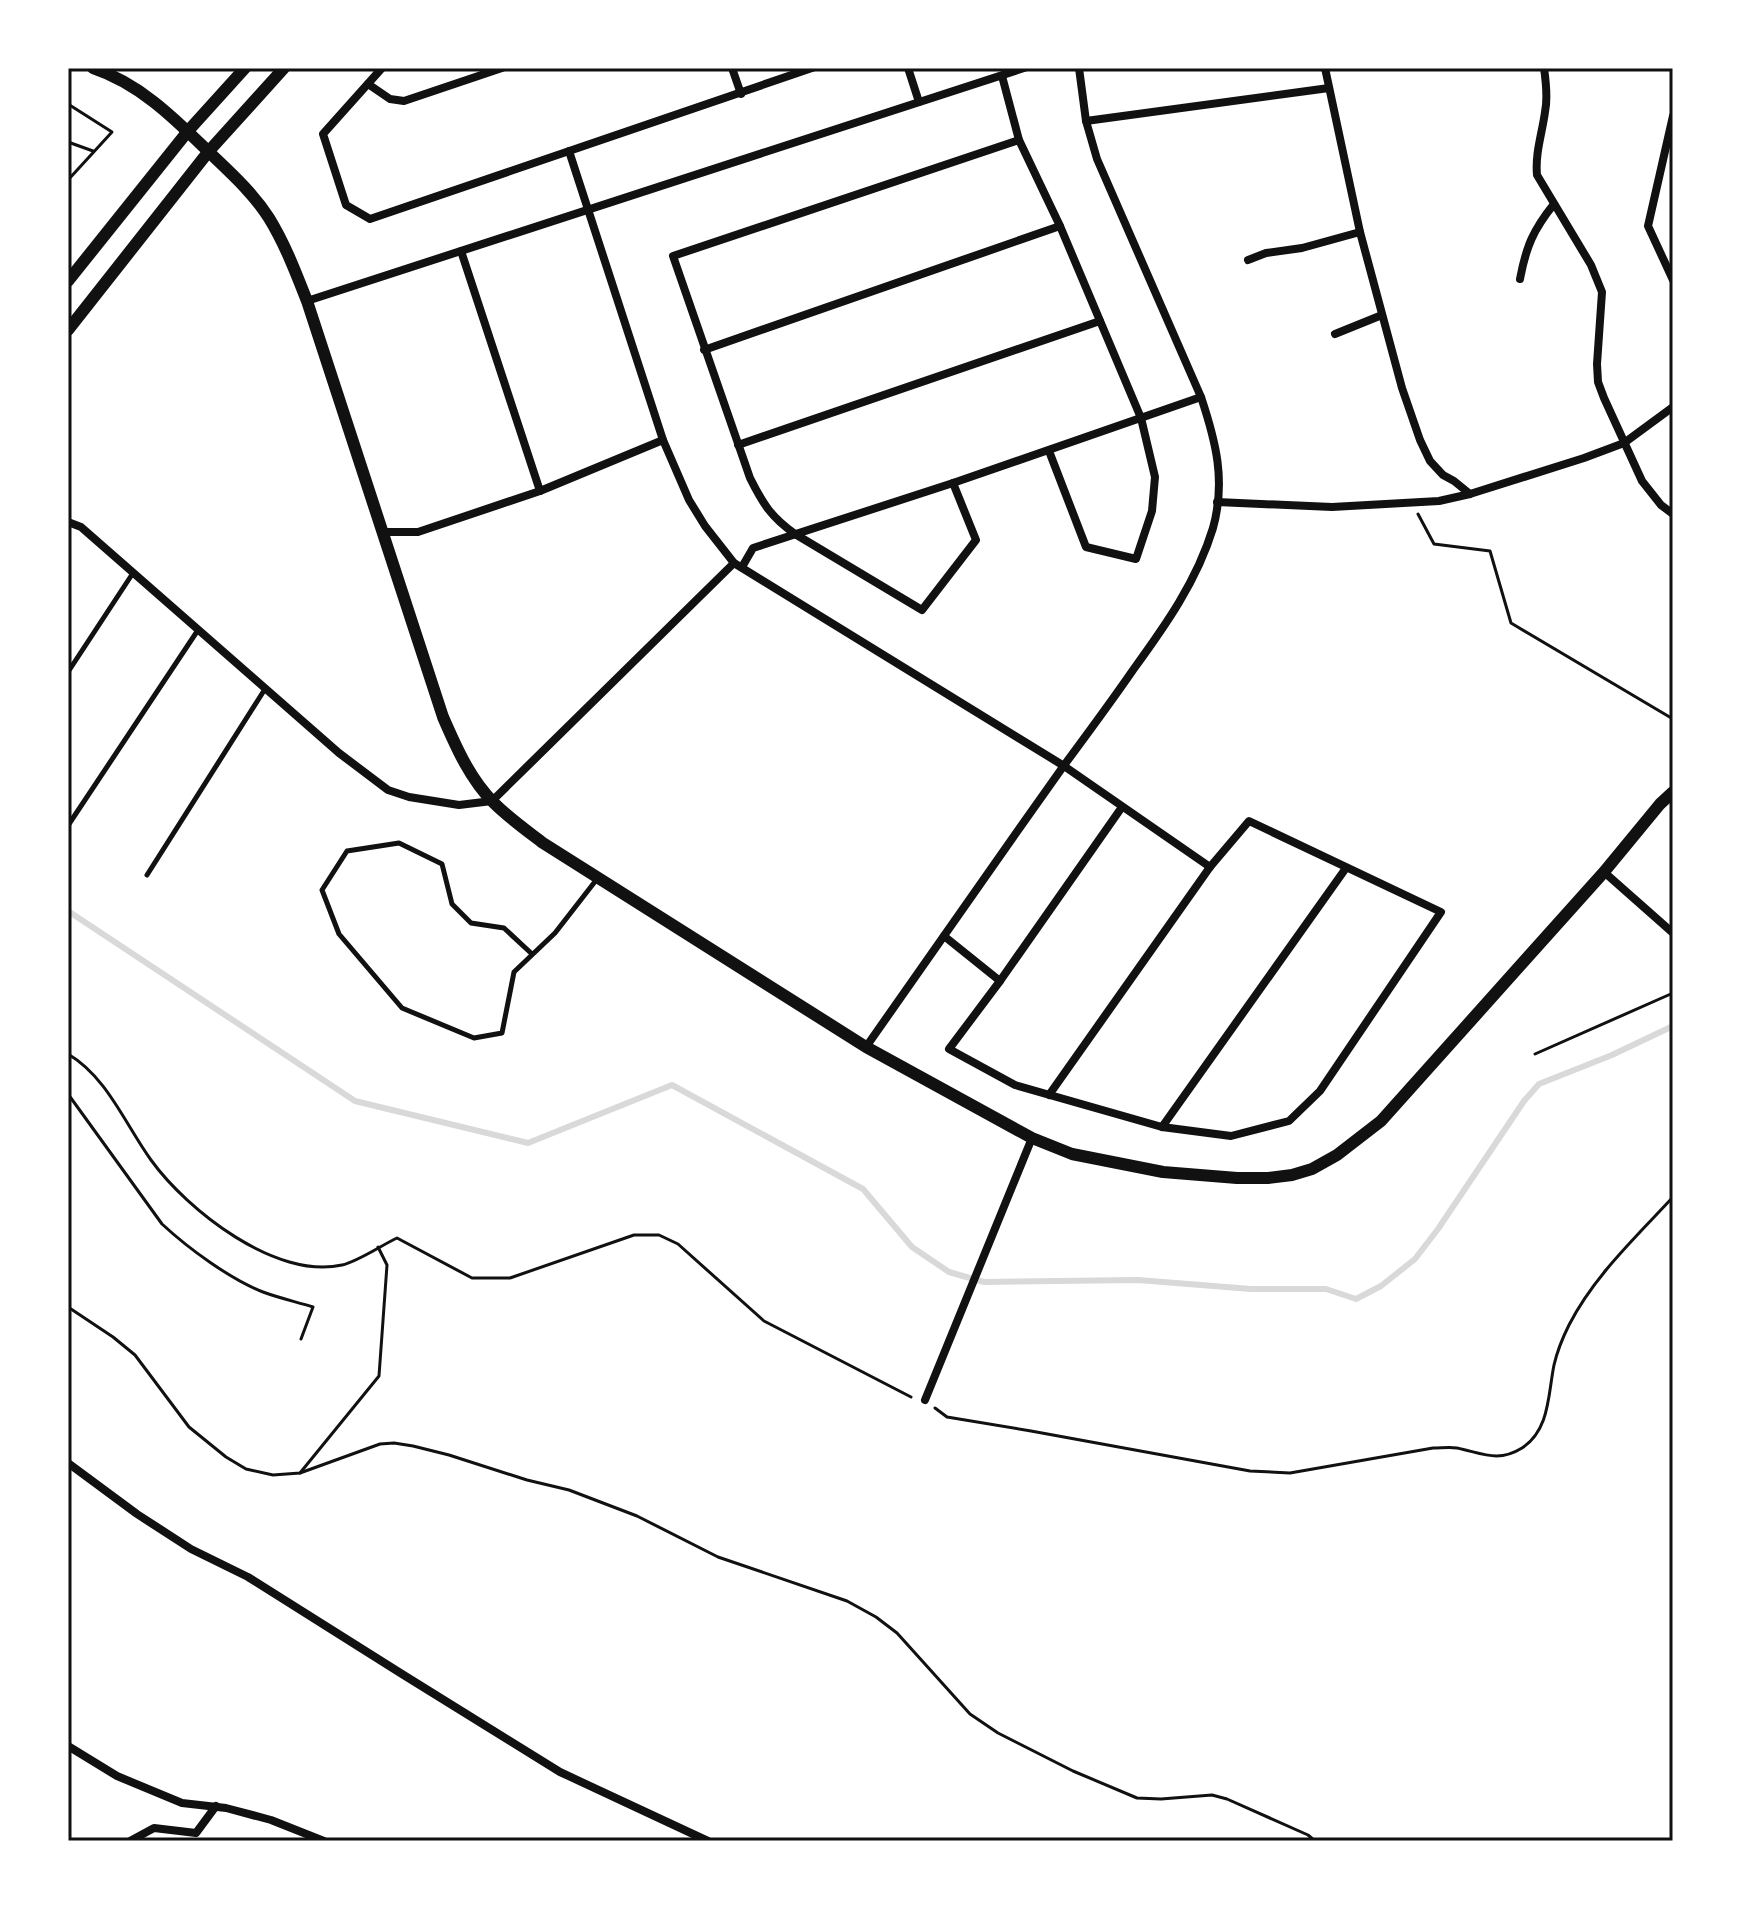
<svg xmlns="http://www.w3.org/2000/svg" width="1741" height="1909" font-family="Montserrat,sans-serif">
<rect width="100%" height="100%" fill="#fff"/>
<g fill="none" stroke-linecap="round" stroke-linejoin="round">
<path stroke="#d9d9d9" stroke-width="6" d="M68 911 355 1101 528 1143 672 1085 863 1189 912 1247 949 1272 984 1282 1138 1280 1251 1289H1326L1356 1299 1381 1286 1415 1259 1438 1229 1524 1101 1539 1084 1612 1055 1673 1026"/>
<g stroke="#111" stroke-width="3">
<path d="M68 104 112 132 68 180"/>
<path d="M68 142 93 151"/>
<path d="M1418 514 1434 544 1490 551 1511 623 1673 719"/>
<path d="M68 1054C107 1077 125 1124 151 1160 187 1210 276 1280 342 1265 357 1262 382 1245 397 1238L472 1278H510L634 1235H659L678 1244 764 1321 911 1397"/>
<path d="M1535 1054 1673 993"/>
<path d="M68 1094 162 1224C189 1249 230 1279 263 1292 279 1298 297 1302 313 1307L301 1339"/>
<path d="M68 1307 113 1337 135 1355 189 1427 226 1457 246 1469 273 1475 300 1473 380 1444 394 1443 413 1446 449 1455 527 1480 569 1490 637 1516 718 1557 847 1601 876 1617 897 1633 970 1714 998 1733 1073 1771 1137 1798 1161 1799 1212 1795 1227 1799 1308 1835 1315 1841"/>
<path d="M935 1408 947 1417 1031 1431 1250 1471 1290 1473 1433 1448C1441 1448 1450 1447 1457 1448 1482 1453 1498 1463 1522 1448 1550 1430 1548 1394 1554 1365 1557 1352 1563 1337 1569 1325 1594 1276 1636 1237 1673 1197"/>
<path d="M300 1473 379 1376 387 1265 378 1247"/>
</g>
<g stroke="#111" stroke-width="5">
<path d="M68 672 133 573"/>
<path d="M69 824 198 630"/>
<path d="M147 875 265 689"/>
<path d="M532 954 504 928 471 923 452 904 442 864 399 843 347 851 322 890 339 934 402 1008 474 1038 502 1033 514 972 555 933 597 879"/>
</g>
<g stroke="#111" stroke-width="8">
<path d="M382 68 323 134 346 205 370 219 812 68"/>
<path d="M732 68 741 94"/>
<path d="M908 68 919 102"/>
<path d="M1325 68 1360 232 1402 388 1420 440 1430 461 1443 475 1454 481 1470 494"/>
<path d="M1544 68C1546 82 1548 98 1545 112 1542 134 1535 153 1537 175L1591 265 1602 292 1597 364 1598 382 1604 398 1642 481 1661 505 1673 514"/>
<path d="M1002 76 1019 140 1060 226 1141 418 1155 477 1152 511 1136 559 1086 547 1049 451"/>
<path d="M368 84 390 99 404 101 502 68"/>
<path d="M1673 116 1648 226 1673 280"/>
<path d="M1086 121 1329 88"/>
<path d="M569 151 663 440 689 500 705 526 734 563 1064 766 1210 867"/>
<path d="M461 251 540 491"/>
<path d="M1248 260 1266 253 1302 248 1360 232"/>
<path d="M1520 279C1526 247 1533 230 1554 204"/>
<path d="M307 301 1024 68"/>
<path d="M1335 334 1382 315"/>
<path d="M704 350 1060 226"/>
<path d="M738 445 1100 321"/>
<path d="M953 483 976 540 922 610 795 534C771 517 763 504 750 478L673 256 1019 140"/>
<path d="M1217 502 1332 507 1439 501 1470 494 1584 458 1624 443 1673 407"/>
<path d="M68 522 81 527 339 753 388 790 409 797 459 805 492 801 734 563"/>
<path d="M382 532H418L540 491 663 440"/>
<path d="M742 567 753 548 953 483 1201 397"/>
<path d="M1604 872 1673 933"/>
<path d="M944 936 1000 981"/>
<path d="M866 1047C932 953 998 858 1065 764 1088 733 1111 702 1133 670 1165 626 1197 581 1213 528 1226 481 1216 442 1201 397L1097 159 1086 121 1079 68"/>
<path d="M1049 1095 1210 867 1249 821 1441 912 1320 1091 1289 1121 1231 1136 1162 1127 1015 1085 949 1049 1000 981 1122 807"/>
<path d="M1162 1127 1346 868"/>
<path d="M925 1400 1032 1138"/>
<path d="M68 1463 137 1514 191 1549 248 1577 402 1674 560 1772 708 1841"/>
<path d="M68 1746 117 1776 182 1803 226 1808 271 1820 324 1841"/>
<path d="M130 1841 154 1828 196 1833 216 1806"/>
</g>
<g stroke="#111" stroke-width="12">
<path d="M93 68C141 84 176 120 211 154 232 174 253 193 269 218 285 244 296 273 307 301L443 717C456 747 470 779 494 803 509 818 526 830 543 843L866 1047 1032 1138 1072 1154 1163 1172 1237 1178H1268L1292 1175 1312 1169 1337 1155 1381 1121 1604 872 1660 804 1673 792"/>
<path d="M68 281 188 131 245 68"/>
<path d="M68 330 209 151 284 68"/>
</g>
</g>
<rect width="1741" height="1909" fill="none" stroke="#ffffff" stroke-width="140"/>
<rect x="70" y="70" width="1601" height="1769" fill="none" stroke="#111" stroke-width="3"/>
</svg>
